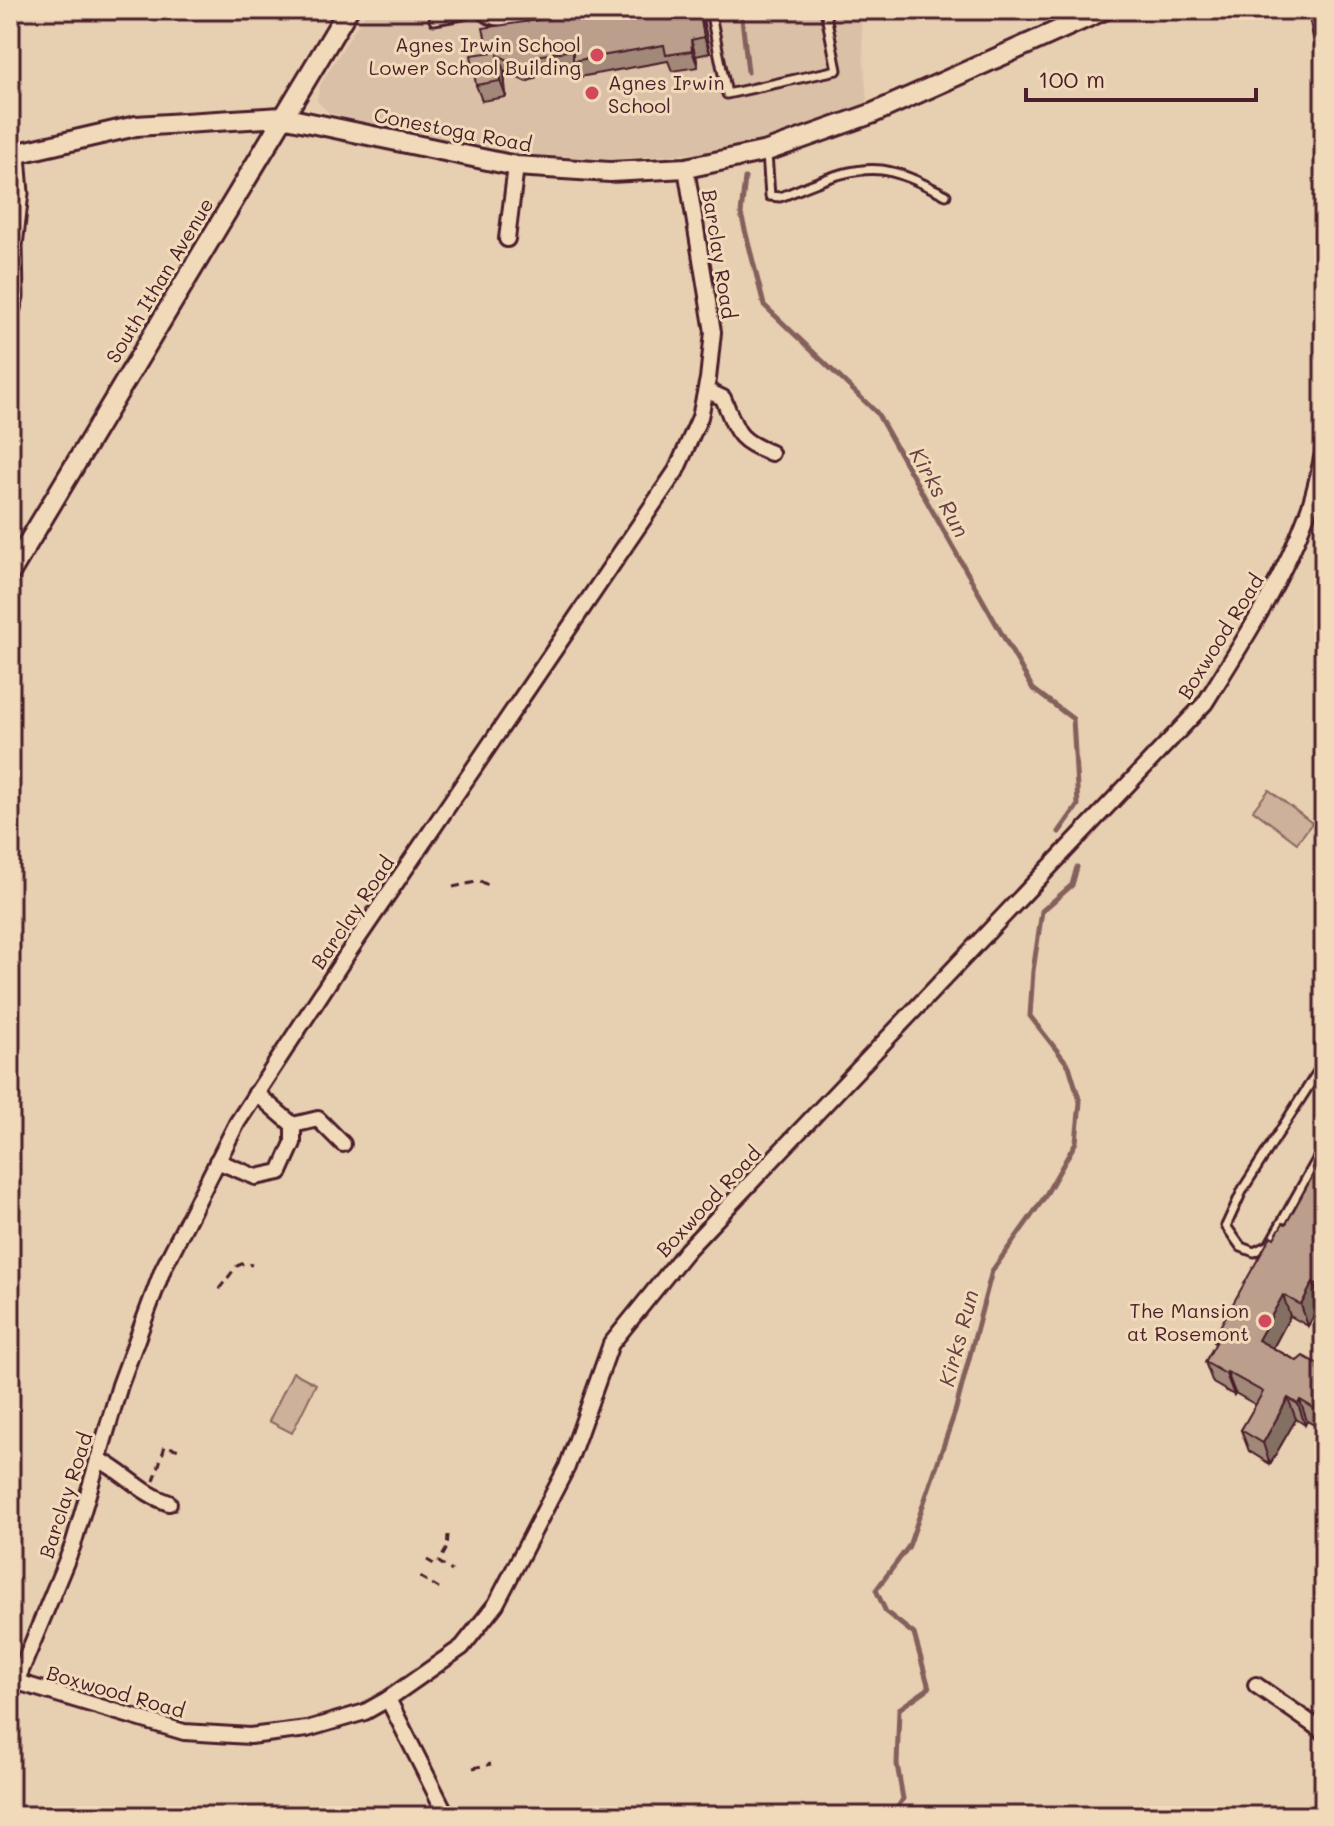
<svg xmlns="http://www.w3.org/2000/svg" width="1334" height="1826" font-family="Mali,sans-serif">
<rect width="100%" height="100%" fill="#e7cfb1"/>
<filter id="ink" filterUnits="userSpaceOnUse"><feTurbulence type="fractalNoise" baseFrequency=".0125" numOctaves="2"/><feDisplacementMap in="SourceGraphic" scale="16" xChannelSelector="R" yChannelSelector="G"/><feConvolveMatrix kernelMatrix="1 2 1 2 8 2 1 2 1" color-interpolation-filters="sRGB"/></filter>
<g filter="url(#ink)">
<path fill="#dac0a6" d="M367 10H860L867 104 773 139 710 152 615 159 521 155 445 144 329 113 317 101 320 85Z"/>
<g fill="#cdb19a" stroke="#8c6862" stroke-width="2">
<path d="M1269 790 1312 823 1297 843 1253 810Z"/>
<path d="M293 1372 316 1384 292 1433 269 1421Z"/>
</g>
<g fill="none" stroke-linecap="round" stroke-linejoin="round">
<g stroke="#84605c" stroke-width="5">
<path d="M741 10 748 72"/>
<path d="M745 178 741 214 764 305 877 413 1033 689 1073 719 1078 805 1059 832"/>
<path d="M892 1816 903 1799 897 1764 899 1709 929 1688 914 1634 886 1612 876 1590 909 1546 955 1412 992 1271 1044 1198 1076 1142 1080 1102 1069 1066 1030 1016 1033 971 1042 911 1072 885 1077 867"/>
</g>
<defs>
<g id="lane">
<path d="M477 10C495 31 522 18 543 10"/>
<path d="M710 10 727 94 837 70 825 10"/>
<path d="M434 20 463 15 474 10"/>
<path d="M767 154 770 196 780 197C812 185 847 166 882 170 904 173 927 186 946 195"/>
<path d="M10 331 19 297 18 246 24 193 21 155"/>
<path d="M1324 1062 1243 1189 1226 1226 1241 1247 1254 1252 1269 1245 1324 1147"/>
</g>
<g id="street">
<path d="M1317 10 1324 48"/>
<path d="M507 239 516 166"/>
<path d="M706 390 723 398C737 431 735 439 771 453"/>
<path d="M293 1125 318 1119 343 1144"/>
<path d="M217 1161 256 1177 280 1172 293 1143V1125L256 1093"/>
<path d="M98 1459C124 1472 142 1494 169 1503"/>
<path d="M17 1682 184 1732 250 1736 307 1729 365 1712 388 1699 462 1647 496 1604 567 1467 611 1344 687 1250 1205 703C1243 642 1282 582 1307 514 1315 494 1319 471 1324 449"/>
<path d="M1256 1685 1324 1732"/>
<path d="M10 1697 73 1545 120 1385 163 1269 237 1123 346 956 676 471 700 417 708 379 713 332 686 168"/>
<path d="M388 1699 447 1816"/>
</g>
<g id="secondary">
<path d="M10 155 136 126 282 117 516 166 610 172 686 168 767 151 871 114 1104 10"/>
<path d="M10 573 348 10"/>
</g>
</defs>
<use href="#lane" stroke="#4a1f2b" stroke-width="13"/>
<use href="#street" stroke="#4a1f2b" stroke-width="20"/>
<use href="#secondary" stroke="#4a1f2b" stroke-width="24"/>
<g stroke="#4a1f2b" stroke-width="3" stroke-dasharray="8 6" stroke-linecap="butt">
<path d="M453 887 480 881 488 885"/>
<path d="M219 1289 237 1266 244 1263 252 1265"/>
<path d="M154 1481 165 1446 180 1450"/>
<path d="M448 1535 447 1548 439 1562 452 1571"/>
<path d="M427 1560 434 1564 438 1562"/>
<path d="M420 1577 439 1588"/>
<path d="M473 1768 491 1764"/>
</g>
<use href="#lane" stroke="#f1dab9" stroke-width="7"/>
<use href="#street" stroke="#f1dab9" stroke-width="14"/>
<use href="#secondary" stroke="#f1dab9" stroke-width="18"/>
</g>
<g fill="#a18878" stroke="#4a1f2b" stroke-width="2">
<path d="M701 10 710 53 696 56 698 67 672 71 668 61 579 77 575 66 542 71 534 79 526 82 504 71 506 97 482 101 476 85 489 53 488 50 545 19Z"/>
<path d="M1324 1148V1305L1321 1303 1308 1326 1290 1316 1273 1348 1297 1361 1324 1367V1430L1307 1421 1305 1425 1296 1419 1270 1464 1249 1451 1241 1430 1256 1405 1235 1393 1234 1395 1213 1383 1205 1362 1215 1345 1213 1339 1274 1238 1286 1224 1314 1172 1313 1168Z"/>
</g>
<g fill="#836f62" stroke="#4a1f2b" stroke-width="2">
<path d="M699 10H701L710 53 704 37Z"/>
<path d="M691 40 696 56 698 67 692 51Z"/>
<path d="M498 55 504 71 506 97 500 81Z"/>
<path d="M536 56 542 71 534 79 529 63Z"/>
<path d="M1313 1282 1321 1303 1308 1326 1301 1305Z"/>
<path d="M1283 1295 1290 1316 1266 1361 1258 1340Z"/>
<path d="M1227 1372 1235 1393 1234 1395 1226 1374Z"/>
<path d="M1288 1398 1296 1419 1270 1464 1263 1443Z"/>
<path d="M1300 1400 1307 1421 1305 1425 1298 1404Z"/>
</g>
<g fill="#bb9e8c" stroke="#4a1f2b" stroke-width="2">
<path d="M557 10H699L704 37 691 40 692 51 666 55 664 45 573 61V50L536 56 529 63 520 66 498 55 500 81 476 85 471 55 493 52 488 50 483 28 545 19 543 13Z"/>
<path d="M1324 1148V1242L1320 1249 1324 1251V1288L1313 1282 1301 1305 1283 1295 1258 1340 1297 1361 1303 1356 1324 1367V1414L1300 1400 1298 1404 1288 1398 1263 1443 1241 1430 1263 1392 1227 1372 1226 1374 1205 1362 1217 1341 1213 1339 1271 1236 1274 1238 1283 1223 1286 1224 1316 1170 1313 1168Z"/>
</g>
</g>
<g fill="#d1495b" stroke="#f1dab9" stroke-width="3">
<circle cx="597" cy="55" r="8"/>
<circle cx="592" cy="93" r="8"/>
<circle cx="1265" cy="1321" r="8"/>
</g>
<g text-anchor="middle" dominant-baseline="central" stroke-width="6" stroke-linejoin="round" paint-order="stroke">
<g font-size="20" fill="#4a1f2b" stroke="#f1dab9" text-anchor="end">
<text x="581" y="44">Agnes Irwin School<tspan x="581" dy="23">Lower School Building</tspan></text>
<text x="608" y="82" text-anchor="start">Agnes Irwin<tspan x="608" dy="23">School</tspan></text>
<text x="1249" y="1310">The Mansion<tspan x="1249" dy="23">at Rosemont</tspan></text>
</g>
<g font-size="20" fill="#4a1f2b" stroke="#f1dab9">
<text transform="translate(453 129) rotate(11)">Conestoga Road</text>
<text transform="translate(720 254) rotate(81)">Barclay Road</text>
<text transform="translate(159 280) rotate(-59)">South Ithan Avenue</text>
<text transform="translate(1220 636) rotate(-58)">Boxwood Road</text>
<text transform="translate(352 912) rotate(-56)">Barclay Road</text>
<text transform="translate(708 1201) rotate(-47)">Boxwood Road</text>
<text transform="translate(65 1495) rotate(-72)">Barclay Road</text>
<text transform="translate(116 1691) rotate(16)">Boxwood Road</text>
</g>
<g font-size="22" font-style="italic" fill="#673f44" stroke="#f1dab9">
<text transform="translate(940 492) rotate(61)">Kirks Run</text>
<text transform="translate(958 1338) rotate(-75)">Kirks Run</text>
</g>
</g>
<rect width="1334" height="1826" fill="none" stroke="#f1dab9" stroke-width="40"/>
<rect x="20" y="20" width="1294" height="1786" fill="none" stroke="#4a1f2b" stroke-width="3" filter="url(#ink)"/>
<path d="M1026 88v12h230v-12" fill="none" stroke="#4a1f2b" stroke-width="4"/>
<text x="1038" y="88" font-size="24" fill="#4a1f2b" stroke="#f1dab9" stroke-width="6" paint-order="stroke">100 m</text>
</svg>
